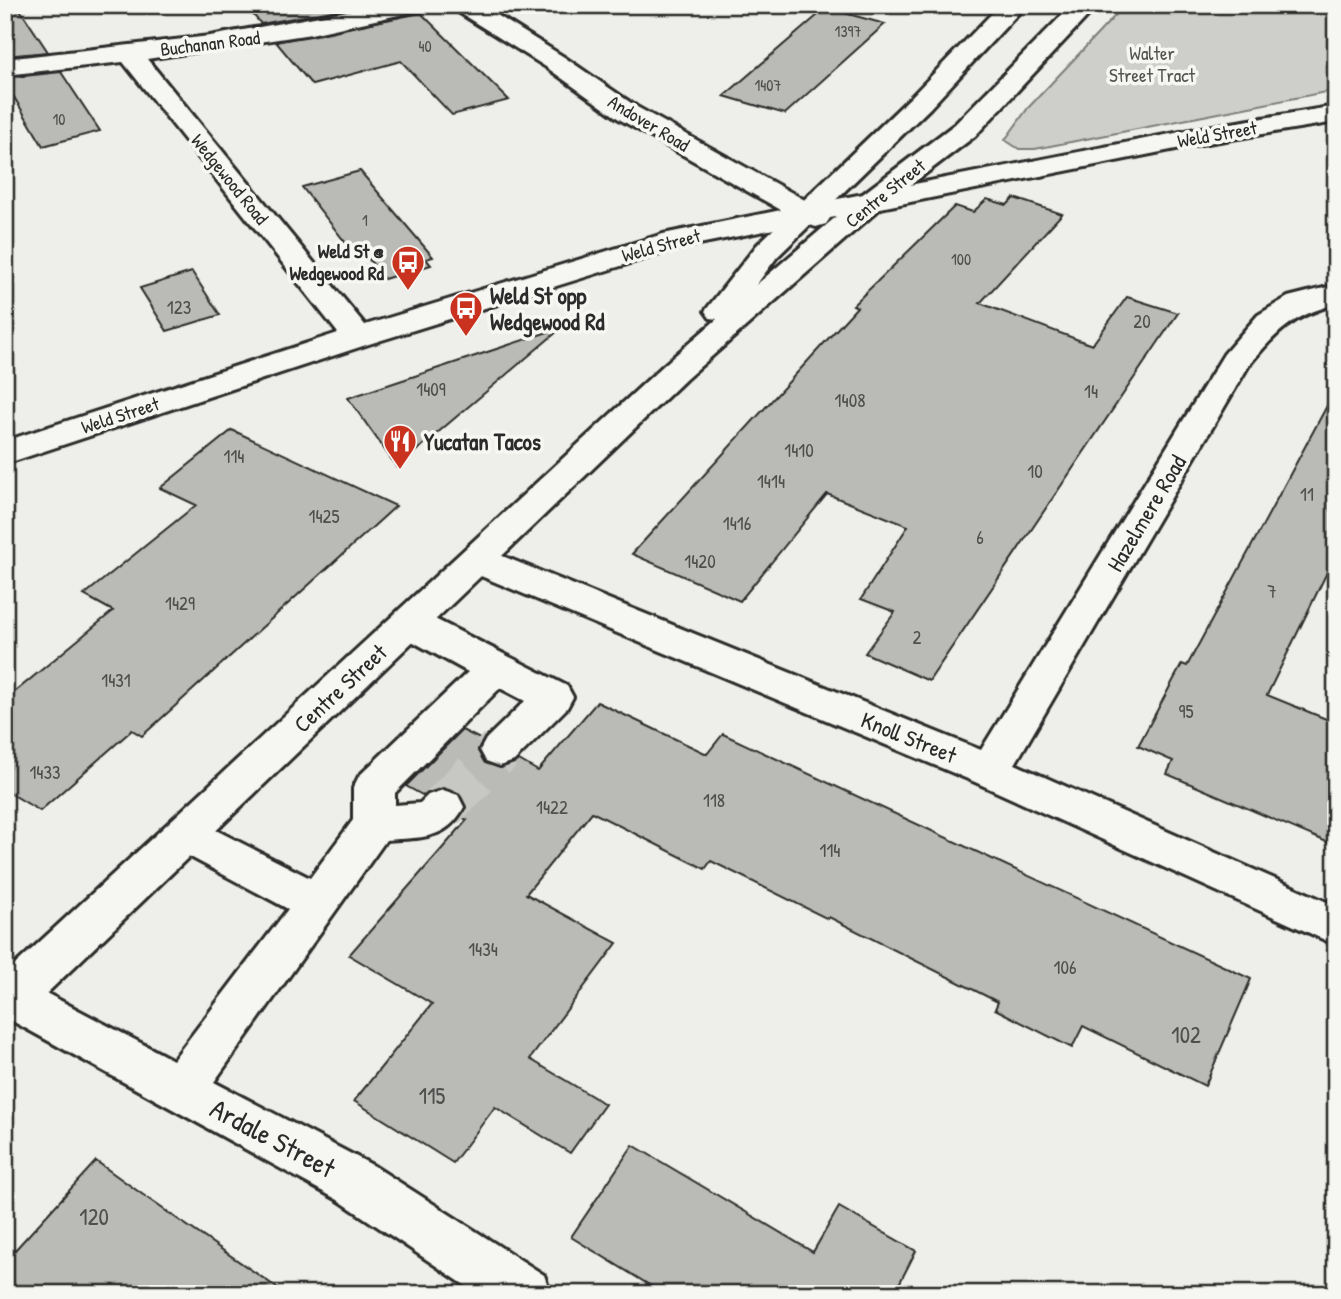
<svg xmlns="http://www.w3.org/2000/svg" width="1341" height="1299" font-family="'Patrick Hand',sans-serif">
<rect width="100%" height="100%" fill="#eeeeea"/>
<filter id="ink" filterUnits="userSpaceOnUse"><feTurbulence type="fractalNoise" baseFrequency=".0143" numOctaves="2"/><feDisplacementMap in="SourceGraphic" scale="14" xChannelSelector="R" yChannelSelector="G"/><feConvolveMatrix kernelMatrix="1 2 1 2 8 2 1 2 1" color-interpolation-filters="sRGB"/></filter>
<g filter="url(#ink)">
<path fill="#cececa" stroke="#7c7c7a" stroke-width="2" d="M1125 5H1336V90L1035 149H1019L1005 140 1028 108Z"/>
<g fill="#babab7" stroke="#2b2b2b" stroke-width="2">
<path d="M5 5H17L48 52 5 56Z"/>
<path d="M245 5H364L261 24Z"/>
<path d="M826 8 885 24 785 114 724 96Z"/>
<path d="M421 13 509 100 452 115 401 61 312 85 276 42Z"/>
<path d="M61 72 100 131 43 146 5 82V78Z"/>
<path d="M360 171 433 257 426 259 431 265 384 279 364 253 356 256 302 187Z"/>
<path d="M1014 198 1062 214 980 303 1092 345 1127 297 1178 313 929 681 865 653 895 612 861 599 908 526 827 494 740 601 632 554 857 307 853 305 955 206 973 212 987 199 1007 205Z"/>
<path d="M192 272 220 315 167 331 140 288Z"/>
<path d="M557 329 558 331 397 467 348 398Z"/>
<path d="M1336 389V554L1267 695 1336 723V846L1167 774 1173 761 1138 746 1182 664 1187 666Z"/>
<path d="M232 430 396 506 142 736 132 730 40 811 5 790V700L113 611 84 595 196 505 160 488Z"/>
<path d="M597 702 707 754 723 734 1251 979 1205 1086 1083 1026 1072 1048 995 1009 998 1002 829 917 828 919 711 861 705 869 592 812 526 894 617 943 530 1059 605 1104 570 1153 495 1107 453 1163 354 1101 432 1004 349 955 467 820 461 817 466 806 459 793 442 788 424 796 406 786 462 730 482 740 478 751 485 763 501 768 519 760 538 771Z"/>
<path d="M633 1145 813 1252 839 1207 916 1251 894 1294H664L571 1237Z"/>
<path d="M96 1161 153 1202 286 1294H5V1261Z"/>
</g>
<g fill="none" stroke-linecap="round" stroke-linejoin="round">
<path stroke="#c7c7c4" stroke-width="46" stroke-dasharray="46 24" stroke-linecap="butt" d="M443 807 500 750"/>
<defs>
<g id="minor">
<path d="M380 5H424L421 10 311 34 147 59 365 325 663 234 781 210 619 119 546 67 455 10 452 5H481L564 57 637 107 812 204 1201 128 1336 106V122L1201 144 830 218 826 224 816 227 804 223 679 248 369 344 5 464V441L338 333 123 62 5 75V59L210 36Z"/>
<path d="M1336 285V304C1291 316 1278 331 1249 365L1015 764 1336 906V945L975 782 464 569 459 560 464 551 477 547 490 551 981 750 1224 354 1258 315 1288 297Z"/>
<path d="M410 609 423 613 567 686 573 697 567 708 514 761 500 766 486 761 480 750 486 739 525 701 500 688 395 793V805L420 803 428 795 443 790 458 795 464 807C446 841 421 837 386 840L214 1082 374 1166 544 1275 551 1294H478L338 1200 5 1017V979L11 977 27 983 173 1060 288 909 170 846 164 834 170 822 185 817 200 822 310 878 353 820V788L359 776 468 672 397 633 391 623 397 613Z"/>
</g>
<path id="major" d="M1000 5H1026L930 108 777 257 756 285 864 193 955 124 1072 5H1098L975 136 884 205 686 379 21 1018 5 1024V974L664 365 717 319 710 318 705 311 757 245 912 96Z"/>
</defs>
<use href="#minor" stroke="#2b2b2b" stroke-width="6"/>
<use href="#major" stroke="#2b2b2b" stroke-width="6"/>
<use href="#minor" fill="#f6f6f2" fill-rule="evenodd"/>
<use href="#major" fill="#f6f6f2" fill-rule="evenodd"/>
</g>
</g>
<defs>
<symbol id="bus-pin" viewBox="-11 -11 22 30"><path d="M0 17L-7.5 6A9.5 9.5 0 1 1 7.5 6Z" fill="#c8321e" stroke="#f6f6f2"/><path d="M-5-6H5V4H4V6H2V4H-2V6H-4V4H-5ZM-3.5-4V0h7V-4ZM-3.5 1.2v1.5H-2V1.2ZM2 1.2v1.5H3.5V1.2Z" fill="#fff"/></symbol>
<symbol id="restaurant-pin" viewBox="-11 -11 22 30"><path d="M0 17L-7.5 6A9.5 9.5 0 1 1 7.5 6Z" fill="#c8321e" stroke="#f6f6f2"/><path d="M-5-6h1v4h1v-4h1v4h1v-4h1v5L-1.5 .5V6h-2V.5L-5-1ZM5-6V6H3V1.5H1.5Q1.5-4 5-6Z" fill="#fff"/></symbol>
</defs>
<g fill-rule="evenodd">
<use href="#bus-pin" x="389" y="243" width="38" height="52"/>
<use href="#bus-pin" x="447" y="289" width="38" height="52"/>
<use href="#restaurant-pin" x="381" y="422" width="38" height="52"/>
</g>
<g text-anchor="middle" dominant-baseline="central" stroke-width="7" stroke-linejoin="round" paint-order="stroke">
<g font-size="16" fill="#4f4f4e">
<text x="848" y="31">1397</text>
<text x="425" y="46">40</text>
<text x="768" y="85">1407</text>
<text x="59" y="119">10</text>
<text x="365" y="220">1</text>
<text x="961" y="259">100</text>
</g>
<g font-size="19" fill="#2b2b2b" stroke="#f6f6f2">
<text transform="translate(210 43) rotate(-7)">Buchanan Road</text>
<text transform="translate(649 123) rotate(31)">Andover Road</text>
<text transform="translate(1217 134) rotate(-10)">Weld Street</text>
<text transform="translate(230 179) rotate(51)">Wedgewood Road</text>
<text transform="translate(885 193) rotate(-39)">Centre Street</text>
<text transform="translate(661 245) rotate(-15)">Weld Street</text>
<text transform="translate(120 415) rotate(-18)">Weld Street</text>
</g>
<g font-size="19" fill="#545453" stroke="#f6f6f2">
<text x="1152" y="53">Walter<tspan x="1152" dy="22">Street Tract</tspan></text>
</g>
<g font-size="19" font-weight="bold" fill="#2b2b2b" stroke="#f6f6f2" text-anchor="end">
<text x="384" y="251">Weld St @<tspan x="384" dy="22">Wedgewood Rd</tspan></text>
</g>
<g font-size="19" fill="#4f4f4e">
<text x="179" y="307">123</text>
<text x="1142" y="321">20</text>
<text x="431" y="389">1409</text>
<text x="1091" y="391">14</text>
<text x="850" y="400">1408</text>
<text x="799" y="450">1410</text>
<text x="234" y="456">114</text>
<text x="1035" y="471">10</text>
<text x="771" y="481">1414</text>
<text x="1307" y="494">11</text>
<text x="324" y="516">1425</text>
<text x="737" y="523">1416</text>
<text x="980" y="537">6</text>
<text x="700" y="561">1420</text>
<text x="1272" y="591">7</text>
<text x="180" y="603">1429</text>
<text x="917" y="637">2</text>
<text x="116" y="680">1431</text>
<text x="1186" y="711">95</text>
<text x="45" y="772">1433</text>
<text x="714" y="800">118</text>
<text x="552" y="807">1422</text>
<text x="830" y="850">114</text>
<text x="483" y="949">1434</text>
<text x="1065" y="967">106</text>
</g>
<g font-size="23" font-weight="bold" fill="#2b2b2b" stroke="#f6f6f2" text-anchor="start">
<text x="490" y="295">Weld St opp<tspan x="490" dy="26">Wedgewood Rd</tspan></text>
<text x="424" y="441">Yucatan Tacos</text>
</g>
<g font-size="23" fill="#2b2b2b" stroke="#f6f6f2">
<text transform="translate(1146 513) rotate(-59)">Hazelmere Road</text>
<text transform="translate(340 688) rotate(-43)">Centre Street</text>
<text transform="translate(909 737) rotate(22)">Knoll Street</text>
</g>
<g font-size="23" fill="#4f4f4e">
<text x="1186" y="1034">102</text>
<text x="432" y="1095">115</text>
<text x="94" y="1216">120</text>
</g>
<g font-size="28" fill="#2b2b2b" stroke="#f6f6f2">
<text transform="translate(273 1138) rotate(28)">Ardale Street</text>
</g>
</g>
<rect width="1341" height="1299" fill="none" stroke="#f6f6f2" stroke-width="28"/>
<rect x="14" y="14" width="1313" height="1271" fill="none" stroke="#2b2b2b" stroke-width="2.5" filter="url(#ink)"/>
</svg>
